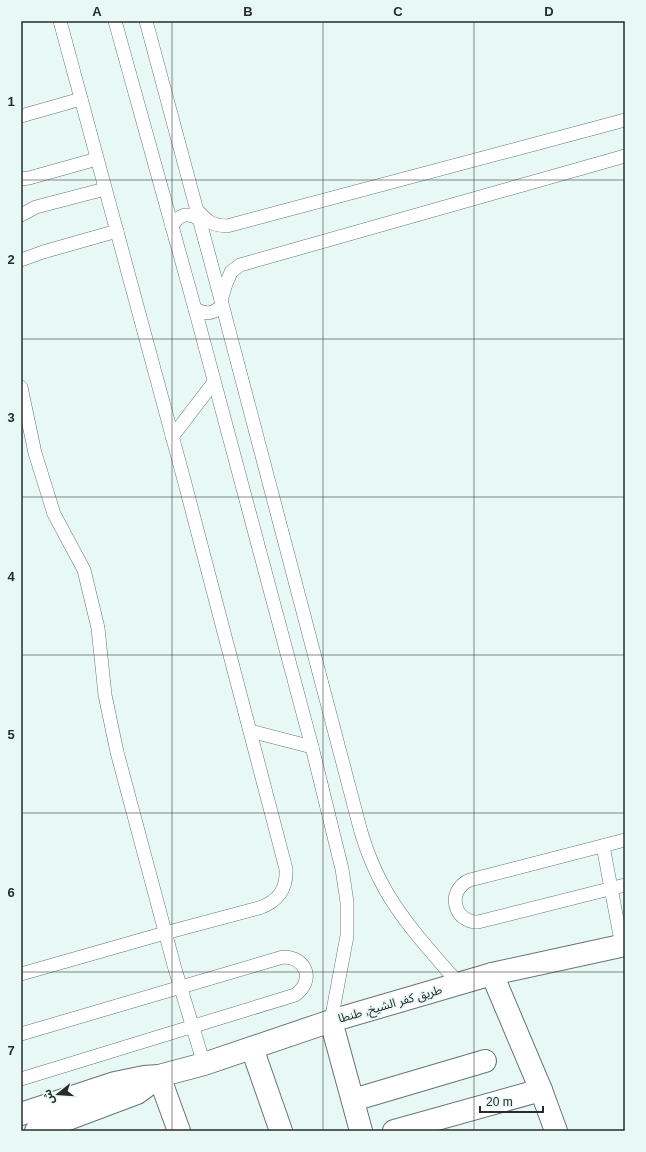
<svg xmlns="http://www.w3.org/2000/svg" width="646" height="1152" font-family="Helvetica,'Noto Sans Arabic',sans-serif">
<rect width="100%" height="100%" fill="#e8f9f5"/>
<g fill="none" stroke-linecap="round" stroke-linejoin="round">
<defs>
<g id="lane">
<path d="M115 21 195 309 312 747 342 869 347 902V936L331 1021"/>
<path d="M146 21 221 300 361 832C367 852 375 872 386 891 405 924 434 955 459 984"/>
<path d="M21 116 81 99"/>
<path d="M21 179 29 178 97 159"/>
<path d="M198 211C208 222 211 225 227 226L625 120"/>
<path d="M21 215 36 207 105 189"/>
<path d="M172 227C178 214 187 212 199 219"/>
<path d="M21 260 43 252 117 231"/>
<path d="M221 300 226 284 231 272 240 265 625 156"/>
<path d="M195 309C206 315 214 314 222 305"/>
<path d="M21 387 35 453 54 514 84 570 98 628 105 695 117 752 175 969 204 1064"/>
<path d="M172 437 214 382"/>
<path d="M250 731 312 747"/>
<path d="M625 840 470 880C467 881 464 883 462 885 451 896 454 914 468 920 471 922 475 922 478 922L625 885"/>
<path d="M603 846 622 946"/>
<path d="M21 974 165 933 259 908C279 901 287 889 286 869L183 476 60 21"/>
<path d="M21 1034 283 957C307 957 315 981 295 995L21 1079"/>
</g>
<g id="street">
<path d="M492 974 541 1090 556 1131"/>
<path d="M331 1021 361 1131"/>
<path d="M252 1048 281 1131"/>
<path d="M159 1076 179 1131"/>
<path d="M353 1100 485 1061"/>
<path d="M394 1131 541 1090"/>
</g>
<g id="primary">
<path d="M21 1114 115 1083 144 1077 159 1076 204 1064 331 1021 492 974 625 945"/>
<path d="M36 1131 137 1093 152 1082"/>
</g>
</defs>
<use href="#lane" stroke="#667572" stroke-width="14"/>
<use href="#street" stroke="#667572" stroke-width="24"/>
<use href="#primary" stroke="#667572" stroke-width="24"/>
<use href="#lane" stroke="#fff" stroke-width="13"/>
<use href="#street" stroke="#fff" stroke-width="22"/>
<use href="#primary" stroke="#fff" stroke-width="22"/>
</g>
<path fill="none" stroke="#262c2b" stroke-width="1" stroke-opacity="0.55" d="M172 21V1131M323 21V1131M474 21V1131M21 180H625M21 339H625M21 497H625M21 655H625M21 813H625M21 972H625"/>
<g text-anchor="middle" dominant-baseline="central" stroke-width="3.5" stroke-linejoin="round" paint-order="stroke">
<g font-size="12" fill="#262c2b" stroke="#e8f9f5">
<text transform="translate(390 1004) rotate(-16)">طريق كفر الشيخ, طنطا</text>
</g>
</g>
<rect width="646" height="1152" fill="none" stroke="#e8f9f5" stroke-width="44"/>
<g transform="translate(58 1094) rotate(253)" stroke="#e8f9f5" stroke-width="3" paint-order="stroke">
<path d="M0-3L7 15L0 10L-7 15Z" fill="#262c2b"/>
<text y="-6" font-size="11" font-weight="bold" text-anchor="middle" fill="#262c2b">ش</text>
</g>
<path d="M480 1106v6h63v-6" fill="none" stroke="#262c2b" stroke-width="2"/>
<text x="486" y="1106" font-size="12" fill="#262c2b" stroke="#e8f9f5" stroke-width="3" paint-order="stroke">20 m</text>
<rect x="22" y="22" width="602" height="1108" fill="none" stroke="#262c2b" stroke-width="1.5"/>
<g font-size="13" text-anchor="middle" font-weight="bold" fill="#262c2b">
<text x="97" y="16">A</text>
<text x="248" y="16">B</text>
<text x="398" y="16">C</text>
<text x="549" y="16">D</text>
<text x="11" y="106">1</text>
<text x="11" y="264">2</text>
<text x="11" y="422">3</text>
<text x="11" y="581">4</text>
<text x="11" y="739">5</text>
<text x="11" y="897">6</text>
<text x="11" y="1055">7</text>
</g>
</svg>
